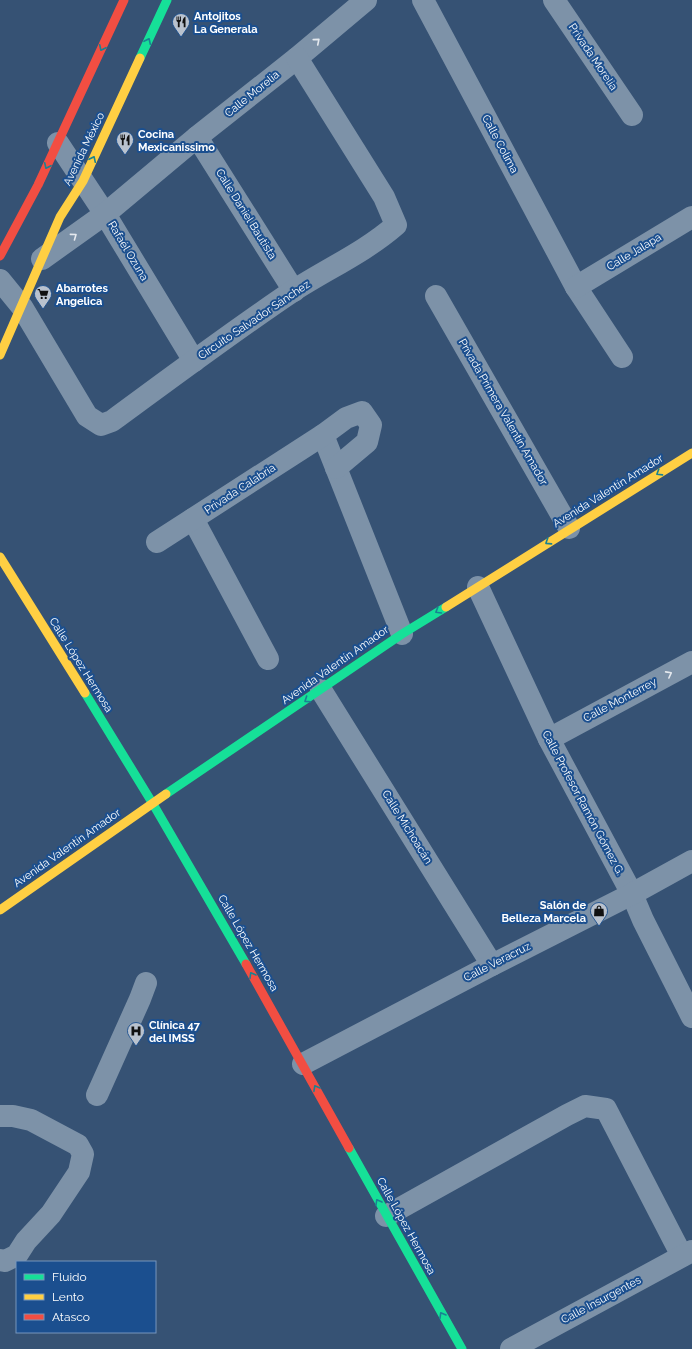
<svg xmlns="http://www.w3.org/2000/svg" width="692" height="1349" font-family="Raleway,sans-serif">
<rect width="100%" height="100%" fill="#365274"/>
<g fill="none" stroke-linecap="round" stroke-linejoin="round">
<g stroke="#7d92a8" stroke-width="22">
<path d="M423 0 576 287 622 357"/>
<path d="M554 0 632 115"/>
<path d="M197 137 294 291"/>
<path d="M58 143 105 214 194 361"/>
<path d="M42 259 105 214 197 137 297 58 366 0"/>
<path d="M0 280 22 307 87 416 101 425 112 421C172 377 232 332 293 291 327 269 365 252 396 225L384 197 297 58"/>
<path d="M576 287 692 217"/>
<path d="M436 296 569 528"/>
<path d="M323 435 402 634"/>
<path d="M193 519 268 659"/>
<path d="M157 542 323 435 346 418 362 412 371 425 367 442 336 468"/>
<path d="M478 587 549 739 632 894 643 920 692 1017"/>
<path d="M321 690 492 965"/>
<path d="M549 739 692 662"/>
<path d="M303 1064 492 965 632 894 692 861"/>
<path d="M97 1095 140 999 146 983"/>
<path d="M0 1116H13L31 1120 78 1145 83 1154 79 1172 51 1214 26 1241 17 1255 5 1261 0 1260"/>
<path d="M386 1216 567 1115 585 1106 606 1109 682 1256"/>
<path d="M511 1349 692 1251"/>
</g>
<g stroke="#16e098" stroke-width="9">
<path d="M140 58 167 0"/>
<path d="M85 693 153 804 246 964"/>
<path d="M166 794 402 634 446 607"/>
<path d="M349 1148 462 1349"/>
</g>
<g stroke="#ffcf43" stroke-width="9">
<path d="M0 355 60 217 83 181 140 58"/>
<path d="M0 557 85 693"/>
<path d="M446 607 692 453"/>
<path d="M0 910 166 794"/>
</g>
<g stroke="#f24e42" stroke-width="9">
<path d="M0 256 38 185 124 0"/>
<path d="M246 964 349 1148"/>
</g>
</g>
<defs><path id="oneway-chevron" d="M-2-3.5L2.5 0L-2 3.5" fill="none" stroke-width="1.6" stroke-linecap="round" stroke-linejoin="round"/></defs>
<g stroke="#198292">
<use href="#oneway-chevron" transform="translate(148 41) rotate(-65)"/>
<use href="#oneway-chevron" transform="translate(102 48) rotate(115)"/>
<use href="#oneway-chevron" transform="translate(93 159) rotate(-65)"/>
<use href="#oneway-chevron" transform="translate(47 166) rotate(115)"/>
<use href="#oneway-chevron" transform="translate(659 473) rotate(148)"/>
<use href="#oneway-chevron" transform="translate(548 542) rotate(147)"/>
<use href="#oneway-chevron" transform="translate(438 611) rotate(149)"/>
<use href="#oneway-chevron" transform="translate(307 700) rotate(146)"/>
<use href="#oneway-chevron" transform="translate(252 975) rotate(-120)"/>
<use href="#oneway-chevron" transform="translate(316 1088) rotate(-119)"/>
<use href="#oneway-chevron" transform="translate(378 1202) rotate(-119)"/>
<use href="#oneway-chevron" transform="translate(442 1315) rotate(-120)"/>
</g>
<g stroke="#e5e9ee">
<use href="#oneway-chevron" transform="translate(317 41) rotate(-40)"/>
<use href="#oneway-chevron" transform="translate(74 236) rotate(-36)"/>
<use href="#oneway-chevron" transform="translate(669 674) rotate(-28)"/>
</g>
<defs>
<symbol id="restaurant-pin" viewBox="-11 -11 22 30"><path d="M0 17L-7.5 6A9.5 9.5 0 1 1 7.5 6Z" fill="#b9c2ce" stroke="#1b4f8f"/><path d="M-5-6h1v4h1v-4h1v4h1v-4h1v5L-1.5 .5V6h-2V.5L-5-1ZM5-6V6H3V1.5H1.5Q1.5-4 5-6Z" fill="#111"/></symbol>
<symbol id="supermarket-pin" viewBox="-11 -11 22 30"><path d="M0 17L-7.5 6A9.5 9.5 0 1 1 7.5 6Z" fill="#b9c2ce" stroke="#1b4f8f"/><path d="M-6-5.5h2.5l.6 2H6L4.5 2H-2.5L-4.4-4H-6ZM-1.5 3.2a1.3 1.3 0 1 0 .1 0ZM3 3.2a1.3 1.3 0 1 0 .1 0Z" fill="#111"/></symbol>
<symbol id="shop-pin" viewBox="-11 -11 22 30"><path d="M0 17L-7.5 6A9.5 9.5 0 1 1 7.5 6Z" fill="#b9c2ce" stroke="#1b4f8f"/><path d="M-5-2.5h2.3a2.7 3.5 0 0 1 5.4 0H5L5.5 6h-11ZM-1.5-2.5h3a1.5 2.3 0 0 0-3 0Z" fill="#111"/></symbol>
<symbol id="hospital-pin" viewBox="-11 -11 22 30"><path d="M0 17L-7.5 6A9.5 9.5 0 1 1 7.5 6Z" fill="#b9c2ce" stroke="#1b4f8f"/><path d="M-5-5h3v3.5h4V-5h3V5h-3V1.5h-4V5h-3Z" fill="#111"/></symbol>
</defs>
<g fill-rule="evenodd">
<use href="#restaurant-pin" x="171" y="12" width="20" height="27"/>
<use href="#restaurant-pin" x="115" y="130" width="20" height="27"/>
<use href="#supermarket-pin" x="33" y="284" width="20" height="27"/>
<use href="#shop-pin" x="589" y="901" width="20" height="27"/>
<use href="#hospital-pin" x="126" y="1021" width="20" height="27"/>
</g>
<g text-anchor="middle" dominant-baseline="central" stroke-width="4" stroke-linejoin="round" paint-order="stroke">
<g font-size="11" font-weight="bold" fill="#fff" stroke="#1b4f8f" text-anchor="start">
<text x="194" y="16">Antojitos<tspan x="194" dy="13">La Generala</tspan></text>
<text x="138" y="134">Cocina<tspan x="138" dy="13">Mexicanissimo</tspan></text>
<text x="56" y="288">Abarrotes<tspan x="56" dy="13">Angelica</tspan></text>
<text x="586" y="905" text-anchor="end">Salón de<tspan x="586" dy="13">Belleza Marcela</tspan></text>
<text x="149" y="1025">Clínica 47<tspan x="149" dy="13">del IMSS</tspan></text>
</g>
<g font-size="11" fill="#fff" stroke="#1b4f8f">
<text transform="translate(593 57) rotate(56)">Privada Morelia</text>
<text transform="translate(252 94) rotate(-39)">Calle Morelia</text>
<text transform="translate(500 144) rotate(62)">Calle Colima</text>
<text transform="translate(84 149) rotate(-64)">Avenida México</text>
<text transform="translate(246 214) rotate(58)">Calle Daniel Bautista</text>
<text transform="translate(128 251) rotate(59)">Rafaél Ozuna</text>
<text transform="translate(634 252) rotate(-31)">Calle Jalapa</text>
<text transform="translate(254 320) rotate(-34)">Circuito Salvador Sánchez</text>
<text transform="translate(503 412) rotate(60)">Privada Primera Valentín Amador</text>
<text transform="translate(240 489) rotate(-33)">Privada Calabria</text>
<text transform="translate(608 491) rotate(-32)">Avenida Valentín Amador</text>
<text transform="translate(81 665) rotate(58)">Calle López Hermosa</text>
<text transform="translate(335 665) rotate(-35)">Avenida Valentín Amador</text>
<text transform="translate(620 700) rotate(-28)">Calle Monterrey</text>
<text transform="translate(583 803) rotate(62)">Calle Profesor Ramón Gómez G.</text>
<text transform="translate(407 827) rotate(58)">Calle Michoacán</text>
<text transform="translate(67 848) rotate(-35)">Avenida Valentín Amador</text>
<text transform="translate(248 943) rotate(60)">Calle López Hermosa</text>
<text transform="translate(497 962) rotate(-27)">Calle Veracruz</text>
<text transform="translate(406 1226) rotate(61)">Calle López Hermosa</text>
<text transform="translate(601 1300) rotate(-28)">Calle Insurgentes</text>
</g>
</g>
<rect x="16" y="1261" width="140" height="72" fill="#1b4f8f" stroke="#7695bc"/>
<rect x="24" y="1274" width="20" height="6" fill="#16e098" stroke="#7695bc"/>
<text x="52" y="1281" font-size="12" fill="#ffffff">Fluido</text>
<rect x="24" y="1294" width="20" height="6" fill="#ffcf43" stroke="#7695bc"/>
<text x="52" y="1301" font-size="12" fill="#ffffff">Lento</text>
<rect x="24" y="1314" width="20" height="6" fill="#f24e42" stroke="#7695bc"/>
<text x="52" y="1321" font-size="12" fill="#ffffff">Atasco</text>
</svg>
